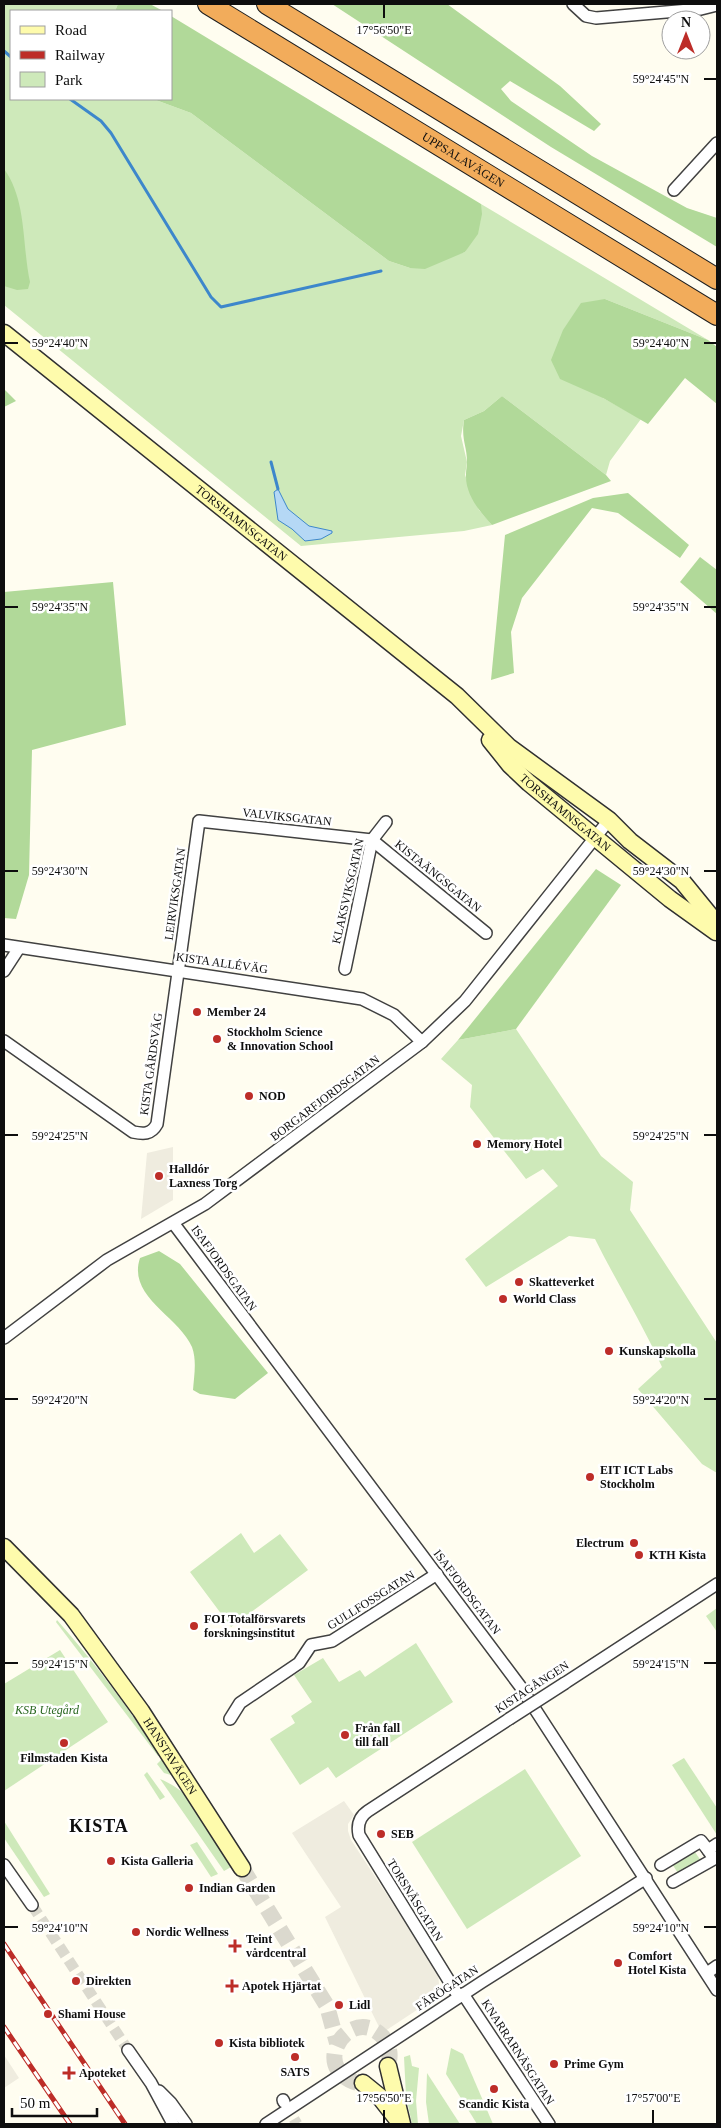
<svg xmlns="http://www.w3.org/2000/svg" width="721" height="2128" font-family="'Times New Roman',serif">
<rect width="100%" height="100%" fill="#fffdf0"/>
<g fill="#cee9ba">
<path d="M4 4H118L115 11H11V99H153L191 113 389 261 410 268 465 252 480 223 481 204 708 340 605 299 603 398 641 419 610 461 606 475 502 396 484 411 464 420 461 436 467 462 465 475 479 510 492 525 464 531 301 546 4 305Z"/>
<path d="M516 1029 601 1156 633 1182 630 1210 717 1343V1473L702 1464 638 1389 662 1367C642 1323 617 1283 595 1239L569 1236 486 1287 465 1259 558 1186 543 1169 526 1179 470 1107 472 1085 441 1059 458 1040Z"/>
<path d="M241 1533 254 1553 280 1534 308 1570 231 1627 190 1572Z"/>
<path d="M717 1608V1632L706 1616Z"/>
<path d="M57 1620C95 1663 128 1707 159 1755L158 1756 56 1622Z"/>
<path d="M416 1643 453 1702 336 1778 328 1767 300 1785 270 1739 295 1723 291 1716 312 1702 294 1675 323 1658 339 1682 360 1670 365 1677Z"/>
<path d="M60 1650 108 1722 4 1791V1684Z"/>
<path d="M684 1758 717 1808V1835L672 1765Z"/>
<path d="M162 1759 172 1774 171 1775 164 1773 157 1764Z"/>
<path d="M525 1769 581 1856 467 1929 412 1842Z"/>
<path d="M147 1772 165 1797 160 1800 144 1775Z"/>
<path d="M160 1779C180 1787 201 1805 205 1828L233 1866 224 1871Z"/>
<path d="M4 1821 50 1894 44 1897 4 1838Z"/>
<path d="M197 1842 218 1874 211 1877 190 1845Z"/>
<path d="M692 1848 702 1862 679 1875 671 1862Z"/>
<path d="M451 2048 463 2054 493 2124H477L446 2074Z"/>
<path d="M410 2055 412 2066 419 2068 416 2101 418 2124H412L406 2096 404 2057Z"/>
<path d="M427 2073 460 2124H429L426 2102Z"/>
</g>
<g fill="#b1d999">
<path d="M118 4H150L163 11H115Z"/>
<path d="M332 4H447L560 86 601 124 594 131 510 81 501 89 511 101 592 156 687 208 717 218V247L551 147Z"/>
<path d="M171 16 481 204 482 214 478 234 465 252 425 269 410 268 389 261 191 113 153 99H171Z"/>
<path d="M4 169C27 200 22 246 30 282L28 289 17 290 4 286Z"/>
<path d="M605 299 708 340 717 347V404L685 378 648 424 603 398 560 379 551 360 563 330 581 303Z"/>
<path d="M4 389 16 401 4 407Z"/>
<path d="M502 396 606 475 611 481 492 525C479 511 465 494 466 474 466 470 467 466 467 462 467 445 461 440 464 420L484 411Z"/>
<path d="M628 493 689 545 680 558 618 513 592 508 522 598 511 632 514 673 491 680 505 535 593 498Z"/>
<path d="M700 557 717 570V614L680 582Z"/>
<path d="M113 582 126 725 32 750 29 875 16 919 4 918V592Z"/>
<path d="M596 869 621 885 516 1029 458 1040Z"/>
<path d="M159 1251 180 1264 268 1373 235 1399 200 1394 193 1390C194 1376 197 1361 192 1347 179 1316 127 1297 140 1258Z"/>
</g>
<g fill="#efecdf">
<path d="M173 1147V1200L141 1219 147 1153Z"/>
<path d="M344 1801 354 1815 348 1824V1831L351 1840 431 1962 438 1974 439 1984 438 1996 382 2033 325 1917 341 1907 292 1833Z"/>
<path d="M4 2055 19 2078 4 2088Z"/>
</g>
<path fill="#b5d8f5" stroke="#3d87cb" d="M278 489 288 509 309 526 332 531V533L321 539 305 541 292 529 278 520 274 492Z"/>
<g fill="none" stroke-linecap="round" stroke-linejoin="round">
<g stroke="#3d87cb" stroke-width="3">
<path d="M4 51 11 57"/>
<path d="M70 99 101 121 111 133 211 297 221 307 381 271"/>
<path d="M271 462 278 489"/>
</g>
<g stroke="#dbd9ce" stroke-width="11" stroke-dasharray="11 5.5" stroke-linecap="butt">
<path d="M32 1905 128 2050"/>
<path d="M294 2119 297 2124"/>
</g>
<g stroke="#dbd9ce" stroke-width="16" stroke-dasharray="16 8" stroke-linecap="butt">
<path d="M242 1868 327 2006 337 2043"/>
<path d="M357 2083C307 2067 351 2004 382 2036 388 2043 391 2052 389 2061"/>
</g>
<defs>
<g id="street">
<path d="M573 4 586 16 596 18 701 9 717 5"/>
<path d="M674 190 717 143"/>
<path d="M372 840 486 933"/>
<path d="M4 945 362 999 394 1015 422 1042"/>
<path d="M345 969 372 840 386 822"/>
<path d="M4 971 19 948"/>
<path d="M4 1041 133 1132C143 1134 151 1135 157 1124L199 821 372 840"/>
<path d="M174 1224 520 1686 717 1990"/>
<path d="M4 1338 107 1260 205 1204 422 1042 465 1001 609 820"/>
<path d="M565 1683 717 1584"/>
<path d="M230 1719 240 1703 299 1663 311 1645 332 1641 437 1574"/>
<path d="M4 1865 32 1905"/>
<path d="M661 1865 701 1841 708 1850 717 1844"/>
<path d="M673 1882 714 1859 708 1850"/>
<path d="M707 1973 717 1966"/>
<path d="M463 1994 549 2124"/>
<path d="M459 1997 359 1835C357 1825 359 1817 368 1811L509 1719"/>
<path d="M128 2050 151 2083 173 2124"/>
<path d="M159 2091 171 2103 186 2124"/>
<path d="M283 2100 284 2102"/>
<path d="M266 2124 482 1982 646 1878"/>
</g>
<g id="secondary">
<path id="s1" d="M4 333 457 696 509 747 609 820 630 841 682 881 717 924"/>
<path id="s2" d="M490 740 510 765 529 783 670 899 716 932"/>
<path id="s3" d="M4 1547 71 1615 141 1711 242 1868"/>
<path d="M388 2066 402 2124"/>
<path d="M363 2083 379 2096 397 2119"/>
</g>
<g id="highway">
<path id="s4" d="M208 4 717 315"/>
<path d="M267 4 717 279"/>
</g>
</defs>
<use href="#street" stroke="#414141" stroke-width="14"/>
<use href="#secondary" stroke="#303030" stroke-width="19"/>
<use href="#highway" stroke="#1f1f1f" stroke-width="22"/>
<use href="#street" stroke="#fff" stroke-width="11"/>
<use href="#secondary" stroke="#fefbac" stroke-width="16"/>
<use href="#highway" stroke="#f2ac5b" stroke-width="20"/>
<defs>
<g id="rail">
<path d="M4 1944 125 2124"/>
<path d="M4 2027 70 2124"/>
</g>
</defs>
<use href="#rail" stroke="#bd2d28" stroke-width="5"/>
<use href="#rail" stroke="#fff" stroke-width="3" stroke-dasharray="9" stroke-linecap="butt"/>
<defs>
<path id="street-bridge" d="M509 1719 565 1683"/>
</defs>
<use href="#street-bridge" stroke="#414141" stroke-width="14" stroke-linecap="butt"/>
<use href="#street-bridge" stroke="#fff" stroke-width="11"/>
</g>
<path fill="none" stroke="#0e0e0e" stroke-width="2" d="M384 5V18M704 79H716M5 343H18M704 343H716M5 607H18M704 607H716M5 871H18M704 871H716M5 1135H18M704 1135H716M5 1399H18M704 1399H716M5 1663H18M704 1663H716M5 1927H18M704 1927H716M384 2110V2123M653 2110V2123"/>
<g fill="#bd2d28" stroke="#fff" stroke-width="2">
<circle cx="197" cy="1012" r="5"/>
<circle cx="217" cy="1039" r="5"/>
<circle cx="249" cy="1096" r="5"/>
<circle cx="477" cy="1144" r="5"/>
<circle cx="159" cy="1176" r="5"/>
<circle cx="519" cy="1282" r="5"/>
<circle cx="503" cy="1299" r="5"/>
<circle cx="609" cy="1351" r="5"/>
<circle cx="590" cy="1477" r="5"/>
<circle cx="634" cy="1543" r="5"/>
<circle cx="639" cy="1555" r="5"/>
<circle cx="194" cy="1626" r="5"/>
<circle cx="345" cy="1735" r="5"/>
<circle cx="64" cy="1743" r="5"/>
<circle cx="381" cy="1834" r="5"/>
<circle cx="111" cy="1861" r="5"/>
<circle cx="189" cy="1888" r="5"/>
<circle cx="136" cy="1932" r="5"/>
<path d="M232.5 1938.5h5v5h5v5h-5v5h-5v-5h-5v-5h5z"/>
<circle cx="618" cy="1963" r="5"/>
<circle cx="76" cy="1981" r="5"/>
<path d="M229.5 1978.5h5v5h5v5h-5v5h-5v-5h-5v-5h5z"/>
<circle cx="339" cy="2005" r="5"/>
<circle cx="48" cy="2014" r="5"/>
<circle cx="219" cy="2043" r="5"/>
<circle cx="295" cy="2057" r="5"/>
<circle cx="554" cy="2064" r="5"/>
<path d="M66.5 2065.5h5v5h5v5h-5v5h-5v-5h-5v-5h5z"/>
<circle cx="494" cy="2089" r="5"/>
</g>
<g text-anchor="middle" dominant-baseline="central" stroke-width="5" stroke-linejoin="round" paint-order="stroke">
<g font-size="12" fill="#0e0e0e" stroke="#fff">
<text stroke="none"><textPath href="#s4" startOffset="299">UPPSALAVÄGEN</textPath></text>
<text stroke="none"><textPath href="#s1" startOffset="304">TORSHAMNSGATAN</textPath></text>
<text stroke="none"><textPath href="#s2" startOffset="105">TORSHAMNSGATAN</textPath></text>
<text transform="translate(287 817) rotate(6)">VALVIKSGATAN</text>
<text transform="translate(438 876) rotate(39)">KISTAÄNGSGATAN</text>
<text transform="translate(348 891) rotate(-77)">KLAKSVIKSGATAN</text>
<text transform="translate(175 894) rotate(-82)">LEIRVIKSGATAN</text>
<text transform="translate(222 963) rotate(8)">KISTA ALLÉVÄG</text>
<text transform="translate(151 1064) rotate(-82)">KISTA GÅRDSVÄG</text>
<text transform="translate(325 1098) rotate(-37)">BORGARFJORDSGATAN</text>
<text transform="translate(224 1268) rotate(54)">ISAFJORDSGATAN</text>
<text transform="translate(467 1592) rotate(53)">ISAFJORDSGATAN</text>
<text transform="translate(371 1600) rotate(-32)">GULLFOSSGATAN</text>
<text transform="translate(532 1687) rotate(-33)">KISTAGÅNGEN</text>
<text stroke="none"><textPath href="#s3" startOffset="268">HANSTAVÄGEN</textPath></text>
<text transform="translate(415 1900) rotate(58)">TORSNÄSGATAN</text>
<text transform="translate(447 1988) rotate(-33)">FÄRÖGATAN</text>
<text transform="translate(518 2052) rotate(57)">KNARRARNÄSGATAN</text>
</g>
<g font-size="12" font-weight="bold" fill="#0e0e0e" stroke="#fff" text-anchor="start">
<text x="207" y="1012">Member 24</text>
<text x="227" y="1032">Stockholm Science<tspan x="227" dy="14">&amp; Innovation School</tspan></text>
<text x="259" y="1096">NOD</text>
<text x="487" y="1144">Memory Hotel</text>
<text x="169" y="1169">Halldór<tspan x="169" dy="14">Laxness Torg</tspan></text>
<text x="529" y="1282">Skatteverket</text>
<text x="513" y="1299">World Class</text>
<text x="619" y="1351">Kunskapskolla</text>
<text x="600" y="1470">EIT ICT Labs<tspan x="600" dy="14">Stockholm</tspan></text>
<text x="624" y="1543" text-anchor="end">Electrum</text>
<text x="649" y="1555">KTH Kista</text>
<text x="204" y="1619">FOI Totalförsvarets<tspan x="204" dy="14">forskningsinstitut</tspan></text>
<text x="355" y="1728">Från fall<tspan x="355" dy="14">till fall</tspan></text>
<text x="64" y="1758" text-anchor="middle">Filmstaden Kista</text>
<text x="391" y="1834">SEB</text>
<text x="121" y="1861">Kista Galleria</text>
<text x="199" y="1888">Indian Garden</text>
<text x="146" y="1932">Nordic Wellness</text>
<text x="246" y="1939">Teint<tspan x="246" dy="14">vårdcentral</tspan></text>
<text x="628" y="1956">Comfort<tspan x="628" dy="14">Hotel Kista</tspan></text>
<text x="86" y="1981">Direkten</text>
<text x="242" y="1986">Apotek Hjärtat</text>
<text x="349" y="2005">Lidl</text>
<text x="58" y="2014">Shami House</text>
<text x="229" y="2043">Kista bibliotek</text>
<text x="564" y="2064">Prime Gym</text>
<text x="295" y="2072" text-anchor="middle">SATS</text>
<text x="79" y="2073">Apoteket</text>
<text x="494" y="2104" text-anchor="middle">Scandic Kista</text>
</g>
<g font-size="12" font-style="italic" fill="#28661f" stroke="#fff">
<text x="47" y="1710">KSB Utegård</text>
</g>
<g font-size="18" font-weight="bold" letter-spacing="1" fill="#0e0e0e" stroke="#fff">
<text x="99" y="1826">KISTA</text>
</g>
</g>
<g font-size="12" text-anchor="middle" fill="#0e0e0e" stroke="#fff" stroke-width="5" stroke-linejoin="round" paint-order="stroke">
<text x="384" y="34">17°56'50"E</text>
<text x="661" y="83">59°24'45"N</text>
<text x="60" y="347">59°24'40"N</text>
<text x="661" y="347">59°24'40"N</text>
<text x="60" y="611">59°24'35"N</text>
<text x="661" y="611">59°24'35"N</text>
<text x="60" y="875">59°24'30"N</text>
<text x="661" y="875">59°24'30"N</text>
<text x="60" y="1140">59°24'25"N</text>
<text x="661" y="1140">59°24'25"N</text>
<text x="60" y="1404">59°24'20"N</text>
<text x="661" y="1404">59°24'20"N</text>
<text x="60" y="1668">59°24'15"N</text>
<text x="661" y="1668">59°24'15"N</text>
<text x="60" y="1932">59°24'10"N</text>
<text x="661" y="1932">59°24'10"N</text>
<text x="384" y="2102">17°56'50"E</text>
<text x="653" y="2102">17°57'00"E</text>
</g>
<rect width="721" height="2128" fill="none" stroke="#0e0e0e" stroke-width="10"/>
<rect x="10" y="10" width="162" height="90" fill="#ffffff" stroke="#9f9f9f"/>
<rect x="20" y="26" width="25" height="8" fill="#fefbac" stroke="#9f9f9f"/>
<text x="55" y="35" font-size="15" fill="#0e0e0e">Road</text>
<rect x="20" y="51" width="25" height="8" fill="#bd2d28" stroke="#9f9f9f"/>
<text x="55" y="60" font-size="15" fill="#0e0e0e">Railway</text>
<rect x="20" y="72" width="25" height="15" fill="#cee9ba" stroke="#9f9f9f"/>
<text x="55" y="85" font-size="15" fill="#0e0e0e">Park</text>
<g transform="translate(686 35)"><circle r="24" fill="#ffffff" stroke="#9f9f9f"/>
<path d="M0-4L9 19L0 12L-9 19Z" fill="#bd2d28"/>
<text y="-8" font-size="14" font-weight="bold" text-anchor="middle" fill="#0e0e0e">N</text>
</g>
<path d="M12 2108v8h85v-8" fill="none" stroke="#0e0e0e" stroke-width="2.5"/>
<text x="20" y="2108" font-size="15" fill="#0e0e0e" stroke="#ffffff" stroke-width="4" paint-order="stroke">50 m</text>
</svg>
